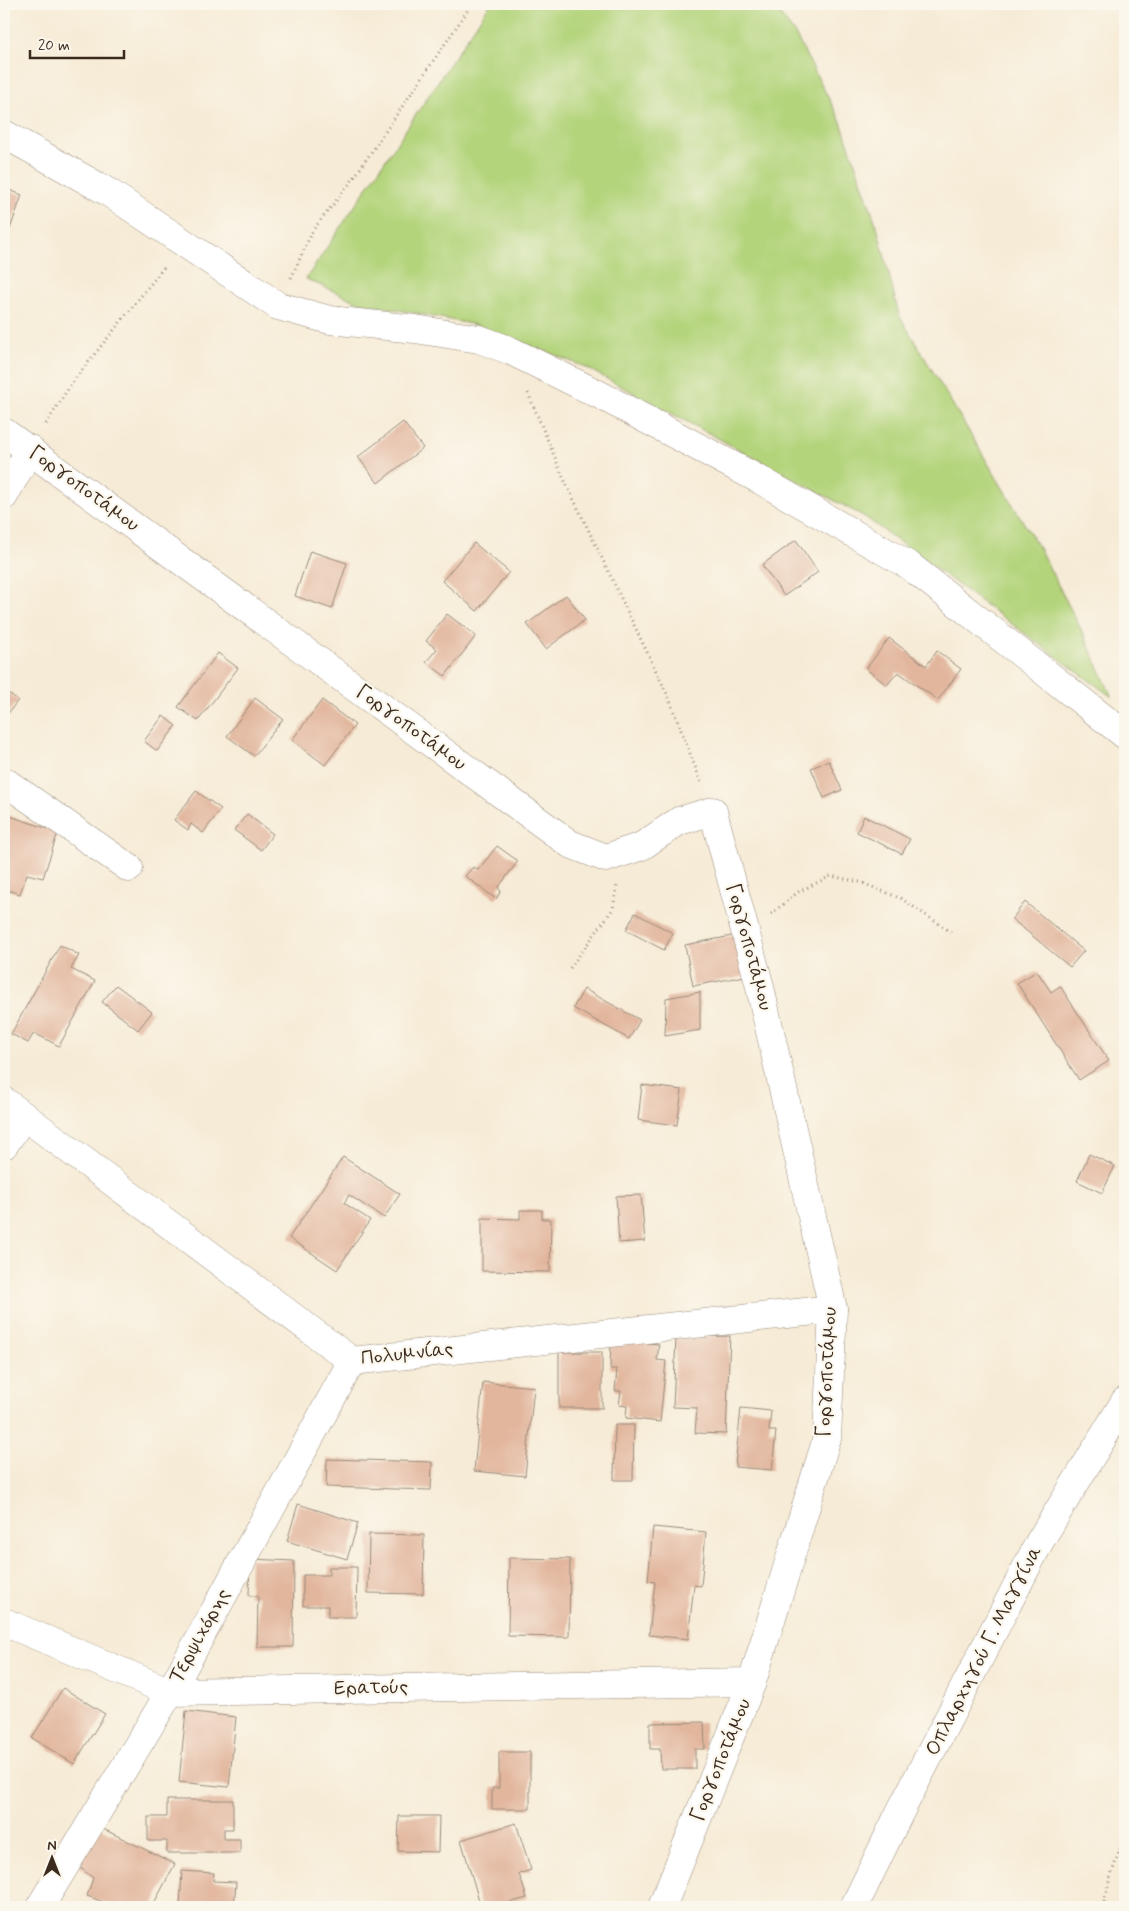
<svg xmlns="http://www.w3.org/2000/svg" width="1129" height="1911" font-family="Mynerve,sans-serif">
<rect width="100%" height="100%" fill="#fbf7ec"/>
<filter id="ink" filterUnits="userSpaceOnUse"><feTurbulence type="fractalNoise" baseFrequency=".02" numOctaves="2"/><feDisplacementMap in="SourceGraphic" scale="10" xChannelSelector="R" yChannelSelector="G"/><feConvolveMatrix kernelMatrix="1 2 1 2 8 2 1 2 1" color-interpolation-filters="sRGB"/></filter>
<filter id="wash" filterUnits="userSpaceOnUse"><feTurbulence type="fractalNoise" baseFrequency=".0096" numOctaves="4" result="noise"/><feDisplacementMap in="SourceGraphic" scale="20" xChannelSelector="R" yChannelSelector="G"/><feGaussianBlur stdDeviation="1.12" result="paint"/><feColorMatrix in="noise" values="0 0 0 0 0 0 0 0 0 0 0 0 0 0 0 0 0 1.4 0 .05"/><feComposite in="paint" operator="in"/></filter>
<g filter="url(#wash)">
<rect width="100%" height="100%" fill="#f6ebd6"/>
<path fill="#b4d47c" stroke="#787f4d" d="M490 4H772L795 34 841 122 878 230 899 315 1040 550 1084 635 1112 697 865 517 583 366 476 325 358 302 306 279Z"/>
<g id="blocks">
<g fill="#e2b69d">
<path d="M4 188 22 195 4 246Z"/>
<path d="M403 422 423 448 378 483 358 457Z"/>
<path d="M796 540 818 572 784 596 762 565Z"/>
<path d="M474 543 509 572 477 611 442 581Z"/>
<path d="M310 551 347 563 332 609 295 596Z"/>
<path d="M566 595 585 620 546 649 527 624Z"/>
<path d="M447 614 476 636 445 676 426 662 437 649 426 641Z"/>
<path d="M889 638 926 666 937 651 961 669 938 700 898 672 887 685 866 669Z"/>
<path d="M218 653 238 668 198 721 178 707Z"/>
<path d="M4 690 18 700 7 715 4 713Z"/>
<path d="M255 698 283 719 254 756 227 736Z"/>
<path d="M322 700 355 725 325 765 292 740Z"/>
<path d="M163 716 176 726 157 751 144 741Z"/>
<path d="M829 761 842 790 824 798 811 768Z"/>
<path d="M196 791 221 809 203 833 191 824 188 830 174 820Z"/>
<path d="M4 814 58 832 43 878 27 874 20 894 4 889Z"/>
<path d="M247 814 273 834 261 850 234 830Z"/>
<path d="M864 816 910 839 902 854 857 832Z"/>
<path d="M497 846 518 861 498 888 501 891 496 899 465 876 473 867 478 870Z"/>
<path d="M1025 902 1084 951 1070 967 1012 919Z"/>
<path d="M635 913 673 933 664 950 626 930Z"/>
<path d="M737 935 745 976 693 986 685 945Z"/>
<path d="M60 945 79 955 71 969 95 981 59 1046 34 1033 28 1043 11 1034Z"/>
<path d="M1037 971 1051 992 1060 986 1109 1061 1079 1080 1017 983Z"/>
<path d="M116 985 152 1012 138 1030 102 1002Z"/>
<path d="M584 989 640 1020 629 1039 573 1008Z"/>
<path d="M700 992V1030L665 1036 666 998Z"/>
<path d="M642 1085 682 1090 677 1125 638 1120Z"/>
<path d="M1089 1154 1115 1166 1102 1193 1077 1181Z"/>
<path d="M343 1157 400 1194 384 1218 349 1195 344 1203 370 1220 337 1270 289 1238Z"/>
<path d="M641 1195 645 1241 619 1243 616 1196Z"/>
<path d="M520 1210H542V1219H551L550 1272 482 1271V1218L520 1219Z"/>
<path d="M730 1336 726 1434 695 1433 697 1408 673 1407 676 1337Z"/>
<path d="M611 1340 659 1344 657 1360 666 1361 660 1422 626 1418 627 1406 619 1405 621 1391H615L617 1369H610Z"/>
<rect x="559" y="1352" width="43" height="56"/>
<path d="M483 1382 534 1387 525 1476 474 1471Z"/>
<path d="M741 1408 771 1411 769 1431H776L772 1470 735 1467Z"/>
<path d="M615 1425H634L633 1480H614Z"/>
<path d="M327 1459 432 1462 431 1490 326 1487Z"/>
<path d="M298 1504 358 1523 347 1559 287 1541Z"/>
<path d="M653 1527 706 1532 701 1586 694 1585 688 1639 649 1635 655 1582 648 1581Z"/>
<path d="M369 1534 424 1535 423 1594 368 1593Z"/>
<path d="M509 1558 570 1559 569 1637 508 1636Z"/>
<path d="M250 1559 294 1561 293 1647H257L258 1596H249Z"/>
<path d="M329 1567H357L356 1617H328V1606H303V1575H329Z"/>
<path d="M63 1688 105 1714 74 1764 32 1738Z"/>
<path d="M186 1711 236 1717 229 1787 179 1782Z"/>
<path d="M704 1722 705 1749H695V1769H661L660 1749H650V1723Z"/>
<path d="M499 1752H530V1809H492V1788H499Z"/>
<path d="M167 1800H233V1829H224V1839H240V1853H167V1841H148V1817H167Z"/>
<path d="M399 1816H439L438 1852 398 1851Z"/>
<path d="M516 1823 531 1870 519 1874 527 1898 494 1907H481L461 1840Z"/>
<path d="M97 1826 175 1864 152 1907H112V1905L87 1896 93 1878 78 1866Z"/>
<path d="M182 1871 214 1873 213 1881 236 1882 234 1907H180Z"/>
</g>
</g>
</g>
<g filter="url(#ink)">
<use href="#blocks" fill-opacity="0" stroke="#988a7a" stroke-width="1"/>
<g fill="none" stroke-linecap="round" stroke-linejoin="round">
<defs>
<g id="street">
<path d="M4 134 108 192 278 306 330 320 415 329 479 339 509 350 602 396 762 481 910 566 1125 735"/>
<path d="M4 432 570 844 606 858 642 846 679 821 713 811 759 983 833 1309 827 1438 752 1682 662 1907"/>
<path d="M4 496 30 449"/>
<path d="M4 781 129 868"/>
<path d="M4 1101 352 1361 833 1309"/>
<path d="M4 1145 24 1116"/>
<path d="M4 1622 170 1692 752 1682"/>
<path d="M40 1907 170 1692 352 1361"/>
<path d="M854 1907 900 1812 1040 1541 1125 1401"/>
</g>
</defs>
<use href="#street" stroke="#988a7a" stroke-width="29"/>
<g stroke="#988a7a" stroke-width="3" stroke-dasharray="1 4" stroke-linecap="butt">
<path d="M291 278 313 230 351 182 472 4"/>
<path d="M528 393 563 477 668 696 702 785"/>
<path d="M46 424 71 384 165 266"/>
<path d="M771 914 798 892 831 876 860 882 902 899 954 934"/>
<path d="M570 968 613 909 617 885"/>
<path d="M1103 1907 1110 1878 1125 1835"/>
</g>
<use href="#street" stroke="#fff" stroke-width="28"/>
</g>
</g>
<g text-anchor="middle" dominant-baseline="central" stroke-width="4.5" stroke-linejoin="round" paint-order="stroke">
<g font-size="20" fill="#3b2a1e" stroke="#fbf7ec">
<text transform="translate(84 489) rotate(36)">Γοργοποτάμου</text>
<text transform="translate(411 728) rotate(36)">Γοργοποτάμου</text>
<text transform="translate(749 947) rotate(75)">Γοργοποτάμου</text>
<text transform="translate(407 1354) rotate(-6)">Πολυμνίας</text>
<text transform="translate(827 1372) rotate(-87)">Γοργοποτάμου</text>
<text transform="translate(200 1636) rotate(-61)">Τερψιχόρης</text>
<text transform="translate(984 1651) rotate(-63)">Οπλαρχηγού Γ. Μαγγίνα</text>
<text transform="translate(371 1688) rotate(-1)">Ερατούς</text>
<text transform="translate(721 1760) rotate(-68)">Γοργοποτάμου</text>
</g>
</g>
<rect width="1129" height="1911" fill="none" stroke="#fbf7ec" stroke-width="20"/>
<g transform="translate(52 1858)" stroke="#fbf7ec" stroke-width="4" paint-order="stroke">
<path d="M0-4L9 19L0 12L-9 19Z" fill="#3b2a1e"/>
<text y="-8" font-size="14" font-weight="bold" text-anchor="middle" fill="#3b2a1e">N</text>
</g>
<path d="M30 50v8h94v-8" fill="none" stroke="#3b2a1e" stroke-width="2.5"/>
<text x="38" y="50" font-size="15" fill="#3b2a1e" stroke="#fbf7ec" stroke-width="4" paint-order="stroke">20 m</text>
</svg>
